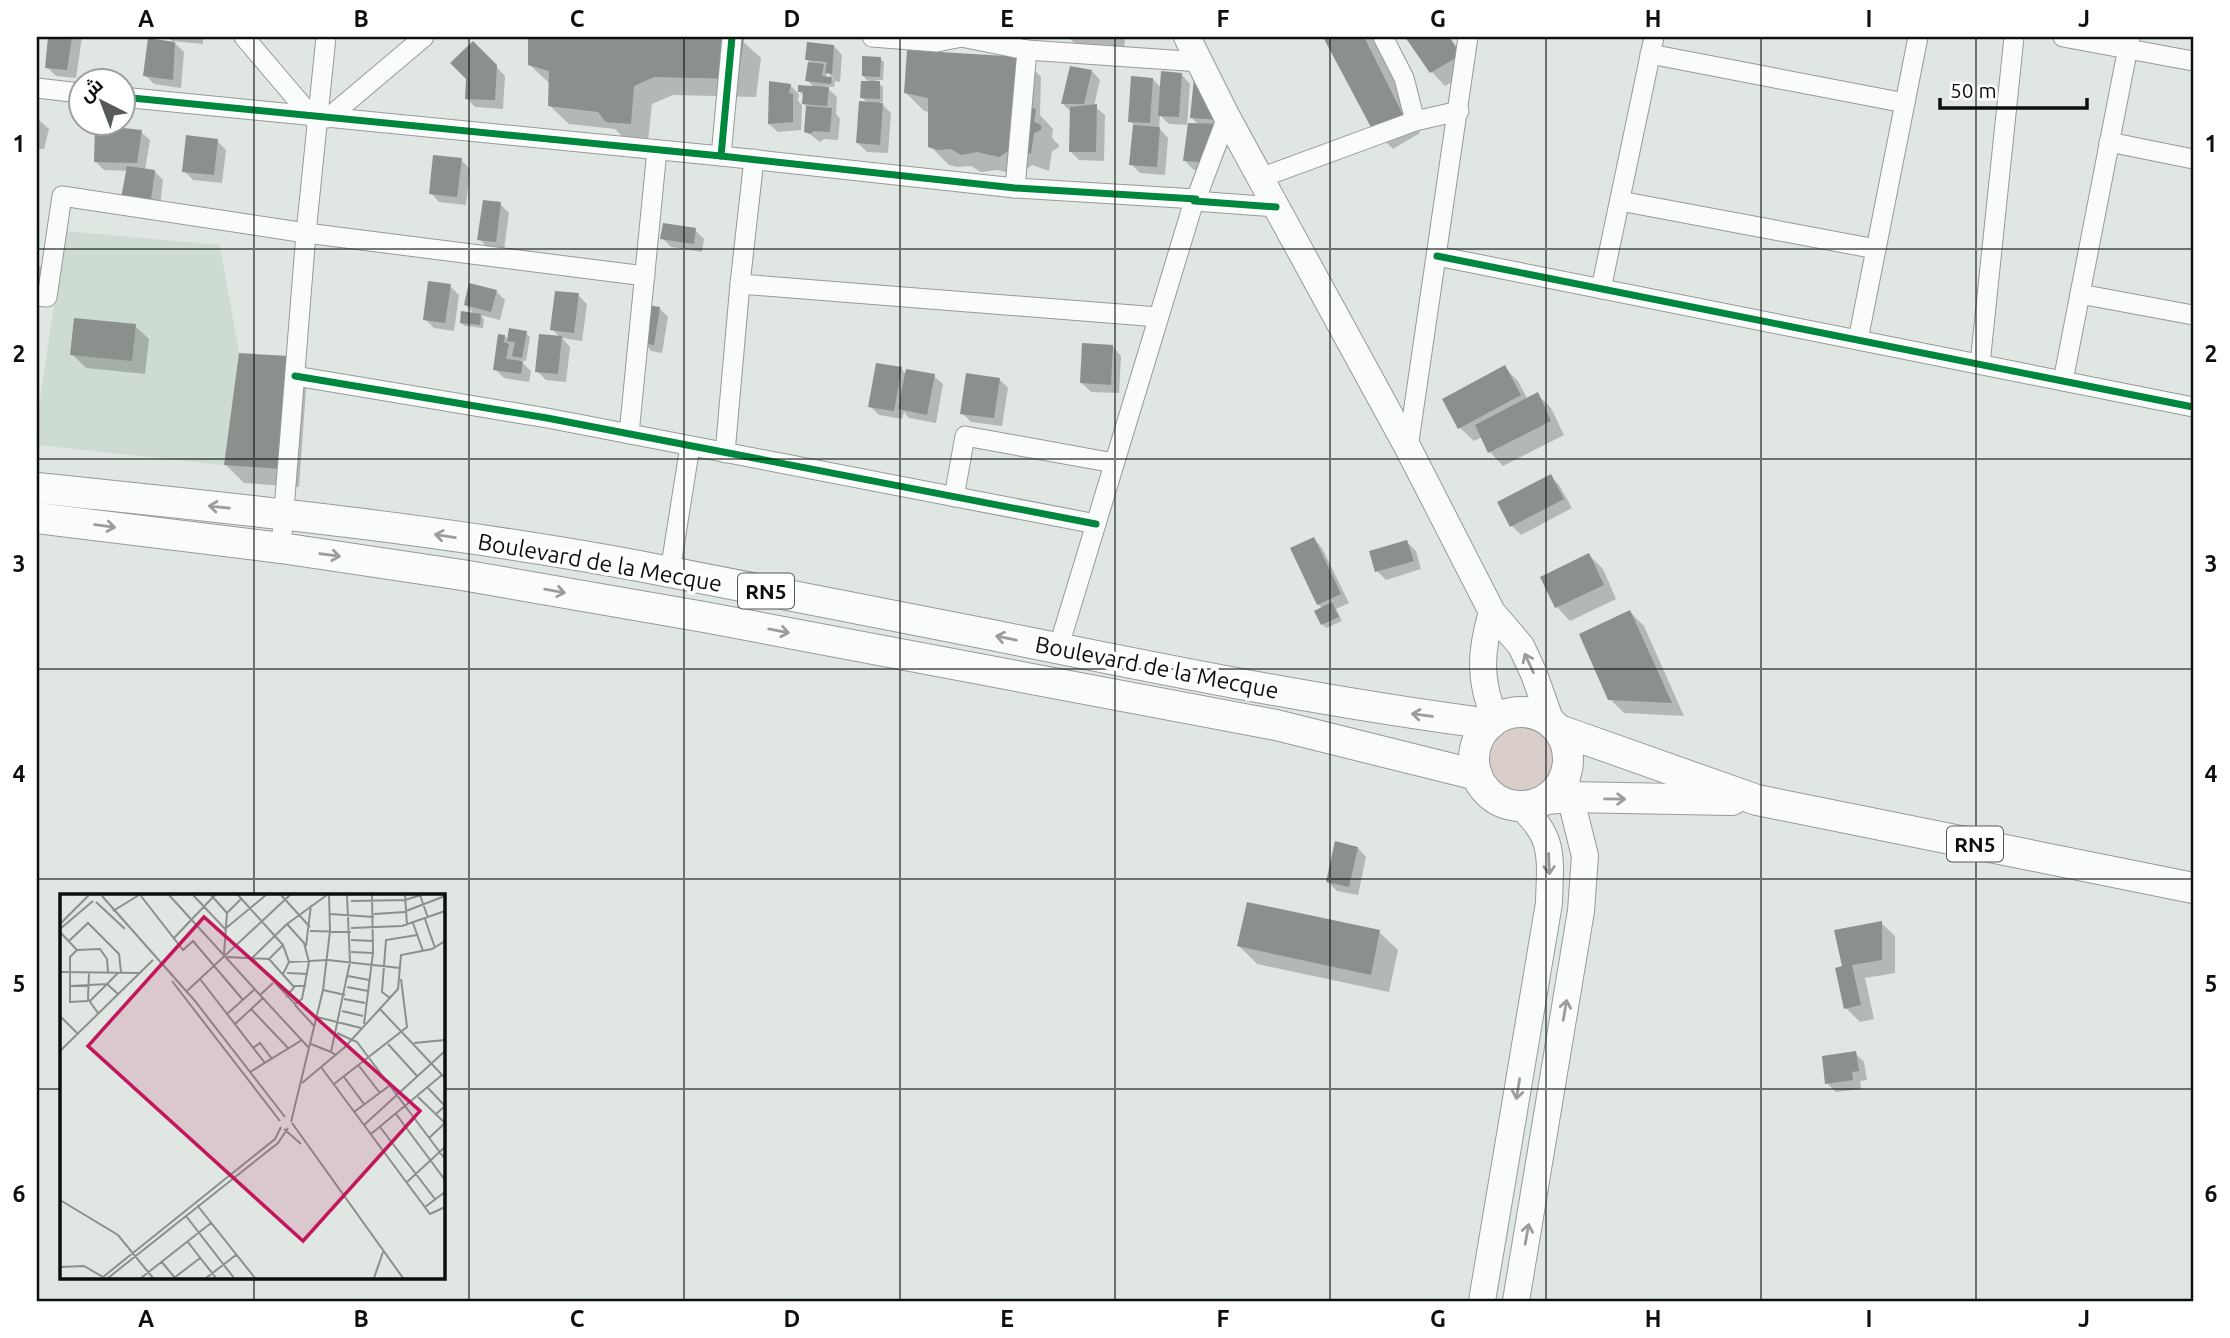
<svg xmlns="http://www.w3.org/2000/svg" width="2230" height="1338" font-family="Ubuntu,Cairo,sans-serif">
<rect width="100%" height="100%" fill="#e0e6e2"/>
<path fill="#cedbd2" d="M65 231 220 245 239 353 281 469 224 465 37 445V419Z"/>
<circle fill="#dacecb" cx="1522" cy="761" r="40"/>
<g fill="#0003" fill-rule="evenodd">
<path d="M50 37H82L76 78 56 76 47 67Z"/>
<path d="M168 37H203V44L172 41Z"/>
<path d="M530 37H738L761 58 756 97 673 95 652 104 648 141 626 140 615 129 569 124 550 106 549 83 530 65Z"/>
<path d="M1068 37H1123L1125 40 1123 56H1088Z"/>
<path d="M1325 37H1372L1420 133 1393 149 1374 130Z"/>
<path d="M1407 37H1450L1473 70 1445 86 1432 72Z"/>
<path d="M175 43 184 52 181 88 154 84 145 75Z"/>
<path d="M473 43 505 76 503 109 475 107 466 98Z"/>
<path d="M834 46 842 55 840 82 835 81 834 87 825 86 837 97 836 114 840 119 838 140 824 139 820 142 806 131 807 107 804 104 805 97 800 92 815 88 807 80 810 62 807 59ZM827 72 834 79 826 78Z"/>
<path d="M1022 58 1041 77 1040 115 1053 129 1052 138 1059 145 1058 148 1052 151 1049 171 1032 165 1018 175 997 170 981 172 971 166 957 167 949 165 930 146V112L924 111 905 92Z"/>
<path d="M880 59 884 62 883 80H876L883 87V102H880L891 113 888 153 867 152 858 143 868 103 862 98 870 83 863 76Z"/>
<path d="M1092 71 1100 80 1094 106 1105 115 1104 161 1079 160 1071 152V112L1063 104Z"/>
<path d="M1182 75 1190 84 1187 125H1199L1192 118 1196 79 1227 128 1211 170H1194L1185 161 1190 125 1169 124 1160 115 1159 128 1168 138 1165 175 1140 173 1131 164 1134 125 1130 121 1153 79 1162 89Z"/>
<path d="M790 85 799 94 798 101 802 105 801 130 778 132 769 124Z"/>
<path d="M37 120 40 121 49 129 44 149H37Z"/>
<path d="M141 132 150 140 145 170 154 171 163 180 159 215 128 171 104 170 95 161Z"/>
<path d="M217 141 226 150 222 183 193 180 184 171Z"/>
<path d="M461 160 470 169 466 205 439 202 431 193Z"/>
<path d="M500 204 509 213 504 250 488 248 479 239Z"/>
<path d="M695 230 704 239 702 252 671 247 662 238Z"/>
<path d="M37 266 47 267 37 296Z"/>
<path d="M450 286 459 295 454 331 434 328 425 319Z"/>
<path d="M496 291 505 300 500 320 480 315 484 319 483 328 465 326 461 323 475 315 466 305Z"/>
<path d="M578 295 587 304 582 341 562 338 570 347 566 382 546 380 537 371 561 338 552 329Z"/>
<path d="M659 308 668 317 662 353 651 351 643 342Z"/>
<path d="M135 326 149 339 145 374 86 368 72 354Z"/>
<path d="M526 333 530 337 526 361 519 360 531 371 529 382 504 378 495 369 505 336 509 341Z"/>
<path d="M1113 347 1121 356 1119 393 1091 392 1082 383Z"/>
<path d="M1504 367 1518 381 1528 400 1538 395 1551 408 1564 435 1503 466 1490 452 1482 437 1474 441 1460 428Z"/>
<path d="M901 369 906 374 934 376 943 384 936 423 909 418 904 412 902 419 879 415 870 406Z"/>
<path d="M307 376 299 487 244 483 226 465Z"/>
<path d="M999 379 1008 388 1002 426 971 422 962 413Z"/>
<path d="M1550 476 1559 485 1572 508 1521 535 1512 526 1499 503Z"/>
<path d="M1314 539 1322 548 1349 603 1336 609 1342 621 1326 628 1322 624 1323 609 1318 604Z"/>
<path d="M1407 542 1416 551 1421 569 1386 580 1377 571Z"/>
<path d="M1589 555 1603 569 1616 599 1570 621 1557 607Z"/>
<path d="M1630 612 1644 626 1684 716 1624 713 1610 699Z"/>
<path d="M1358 848 1366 857 1358 895 1337 891 1328 882Z"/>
<path d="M1881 923 1895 936V973L1865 978 1874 1019 1860 1022 1846 1008 1844 968Z"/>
<path d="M1379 932 1398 950 1389 992 1257 964 1239 946Z"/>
<path d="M1855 1053 1864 1062 1867 1080 1860 1081 1861 1089 1836 1092 1827 1083Z"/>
</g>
<g fill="#8b908c">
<path d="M48 37H72L67 70 45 68Z"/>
<path d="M528 37H742L744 38 738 79 654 77 634 86 631 124 606 122 598 112 548 106 549 71 528 65Z"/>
<path d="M1323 37H1364L1403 115 1373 131Z"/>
<path d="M1405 37H1449L1461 55 1430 73Z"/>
<path d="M148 38 175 42 173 80 143 76Z"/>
<path d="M473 41 497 65 495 100 465 99 466 79 450 63Z"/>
<path d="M807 42 834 45 832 74 825 73 827 62 805 60Z"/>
<path d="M907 50 1023 57 1021 105 1036 109 1034 122 1041 125V130L1034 133 1031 154 1013 148 999 157 977 152 961 155 951 149 938 150 928 147V98L904 93Z"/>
<path d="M862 56 881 57 880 77 862 76Z"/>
<path d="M808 62 824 64 822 76 832 77 831 84 805 81Z"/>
<path d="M1070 66 1092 70 1084 104H1061Z"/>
<path d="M1161 71 1182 73 1179 117 1158 116Z"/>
<path d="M1131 76 1153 78 1150 123 1128 122Z"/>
<path d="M1194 78 1220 120 1190 118Z"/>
<path d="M769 81 791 84 789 93 793 94V122L768 124Z"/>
<path d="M861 81H880V99L860 98Z"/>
<path d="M798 85 829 87 827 106 802 104 803 92H798Z"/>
<path d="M859 101 883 103 880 145 856 143Z"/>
<path d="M1097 104 1096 152H1069L1070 107Z"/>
<path d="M806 106 832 108 830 132 814 131 810 134 804 132Z"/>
<path d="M1188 123 1222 124 1202 162 1183 161Z"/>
<path d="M95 125 142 130 137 163 94 162Z"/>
<path d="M1133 125 1160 127 1157 167 1129 165Z"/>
<path d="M186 135 218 139 214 175 182 172Z"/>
<path d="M433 155 462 158 457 197 429 194Z"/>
<path d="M127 166 155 170 150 207 120 203Z"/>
<path d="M483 200 501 202 496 242 477 240Z"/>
<path d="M663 223 696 228 694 244 660 239Z"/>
<path d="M428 281 451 284 445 323 423 320Z"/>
<path d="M469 283 497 290 491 312 464 305Z"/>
<path d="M555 291 579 293 574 333 550 330Z"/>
<path d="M647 305 660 307 654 345 641 343Z"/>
<path d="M461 311 481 314 480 325 460 323Z"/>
<path d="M74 318 136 324 132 361 70 355Z"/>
<path d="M509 328 527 331 522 358 512 356 515 342 507 341Z"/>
<path d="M498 334 505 335 504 342 509 344 506 359 523 361 521 374 493 370Z"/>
<path d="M539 334 562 336 558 374 535 372Z"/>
<path d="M1082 343 1113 345 1111 385 1080 383Z"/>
<path d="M239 353 289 356 281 469 224 465Z"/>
<path d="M876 363 902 367 894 411 868 407Z"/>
<path d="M1505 365 1521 395 1458 429 1442 399Z"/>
<path d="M906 369 935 374 927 415 898 409Z"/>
<path d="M966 373 1000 378 994 418 960 414Z"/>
<path d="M1538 392 1551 421 1488 453 1475 425Z"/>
<path d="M1551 474 1564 499 1510 527 1497 502Z"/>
<path d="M1314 537 1341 594 1317 605 1290 548Z"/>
<path d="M1407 540 1414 561 1375 572 1369 551Z"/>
<path d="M1589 553 1604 585 1555 608 1540 577Z"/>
<path d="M1332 602 1339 617 1321 625 1314 611Z"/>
<path d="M1630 610 1672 703 1608 700 1579 634Z"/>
<path d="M1335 841 1358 847 1349 887 1326 882Z"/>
<path d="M1247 902 1380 930 1371 975 1237 946Z"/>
<path d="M1882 921V960L1852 965 1861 1005 1844 1009 1835 968 1842 966 1834 930Z"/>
<path d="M1856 1051 1859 1071 1852 1072 1853 1080 1825 1084 1822 1056Z"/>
</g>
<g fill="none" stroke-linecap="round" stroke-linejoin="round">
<defs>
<g id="street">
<path d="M244 37 312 117"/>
<path d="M732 37 721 156 1015 188 1196 199 1194 201 1276 207"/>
<path d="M872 37 937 42 962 37"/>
<path d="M961 37 1027 50 1201 62"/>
<path d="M1383 37 1404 78 1415 121 1459 111"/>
<path d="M2063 37 2193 61"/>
<path d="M1650 54 1905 103"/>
<path d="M37 88 80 93"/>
<path d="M122 97 721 156"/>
<path d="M328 118 424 37"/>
<path d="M2109 142 2193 159"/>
<path d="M1260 178 1415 121"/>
<path d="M1015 188 1027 50"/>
<path d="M1196 199 1227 117"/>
<path d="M1620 201 1876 249"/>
<path d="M1437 256 2193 407"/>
<path d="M740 284 1158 317"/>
<path d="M1601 289 1654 37"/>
<path d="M2080 294 2193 315"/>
<path d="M37 296 47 297 62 196 306 233 645 276"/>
<path d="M1858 340 1918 37"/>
<path d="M1980 364 2014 37"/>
<path d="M295 376 547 418 1096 524"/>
<path d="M2063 381 2130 37"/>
<path d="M629 434 657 150"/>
<path d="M1408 448 1468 37"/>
<path d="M725 453 740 284 754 159"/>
<path d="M954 497 965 436 1114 463"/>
<path d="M281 548 306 233 326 37"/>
<path d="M670 572 690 446"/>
<path d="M1058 649 1194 201"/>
</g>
<g id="secondary">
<path d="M1187 37 1227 117 1408 448 1492 612 1521 646 1534 674 1551 722"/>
<path d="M1492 612C1480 653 1479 680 1495 719"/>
<path d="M1482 1301 1549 903C1550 859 1556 838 1520 806"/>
<path d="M1516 1301 1581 911 1585 856 1565 776"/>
</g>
<g id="primary">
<path d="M37 488C238 509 440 529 639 566 755 588 871 611 987 634 1155 668 1321 702 1490 724"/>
<path d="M37 518 281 548 462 575 704 617 1276 725 1477 775"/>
<circle cx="1521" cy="759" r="47"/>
<path d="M1559 730 1757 800 2193 888"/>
<path d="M1547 799 1569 797 1732 800"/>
</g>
</defs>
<use href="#street" stroke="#979b98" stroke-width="21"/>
<use href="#secondary" stroke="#979b98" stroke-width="28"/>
<use href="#primary" stroke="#979b98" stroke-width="32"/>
<use href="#street" stroke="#fafbfb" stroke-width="19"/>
<use href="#secondary" stroke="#fafbfb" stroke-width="26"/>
<use href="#primary" stroke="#fafbfb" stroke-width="30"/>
<defs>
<g id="cycleway">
<path d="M732 37 721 156 1015 188 1196 199 1194 201 1276 207"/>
<path d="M122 97 721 156"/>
<path d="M1437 256 2193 407"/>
<path d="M295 376 547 418 1096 524"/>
</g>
</defs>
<use href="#cycleway" stroke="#fff" stroke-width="11"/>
<use href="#cycleway" stroke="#00873e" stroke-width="7"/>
</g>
<defs><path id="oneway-shaft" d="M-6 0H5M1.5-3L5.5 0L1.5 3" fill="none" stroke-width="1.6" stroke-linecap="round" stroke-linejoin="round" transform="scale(1.75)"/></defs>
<g stroke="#9b9d9c">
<use href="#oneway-shaft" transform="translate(219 507) rotate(-174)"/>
<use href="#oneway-shaft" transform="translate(105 526) rotate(7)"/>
<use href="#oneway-shaft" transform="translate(445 536) rotate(-171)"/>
<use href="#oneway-shaft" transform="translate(330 555) rotate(8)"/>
<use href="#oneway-shaft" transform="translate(555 591) rotate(10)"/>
<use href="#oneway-shaft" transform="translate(779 631) rotate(11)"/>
<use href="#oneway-shaft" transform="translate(1006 638) rotate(-168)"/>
<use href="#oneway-shaft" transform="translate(1529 663) rotate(-115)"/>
<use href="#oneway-shaft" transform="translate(1422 715) rotate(-173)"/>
<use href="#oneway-shaft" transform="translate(1615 799) rotate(1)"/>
<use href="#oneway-shaft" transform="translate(1549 864) rotate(88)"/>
<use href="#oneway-shaft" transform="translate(1565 1010) rotate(-80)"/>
<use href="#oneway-shaft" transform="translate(1518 1089) rotate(99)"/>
<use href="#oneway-shaft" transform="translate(1527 1234) rotate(-80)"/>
</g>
<path fill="none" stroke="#0c100d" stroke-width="2" stroke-opacity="0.55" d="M254 37V895M469 37V1301M684 37V1301M900 37V1301M1115 37V1301M1330 37V1301M1546 37V1301M1761 37V1301M1976 37V1301M37 249H2193M37 459H2193M37 669H2193M37 879H2193M37 1089H61M443 1089H2193M254 1277V1301"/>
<g text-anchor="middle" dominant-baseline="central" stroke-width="7" stroke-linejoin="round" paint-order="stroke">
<g fill="#fff" stroke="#555856" stroke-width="2">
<rect x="738" y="573.5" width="56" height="35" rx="5"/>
<rect x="1947" y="826.5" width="56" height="35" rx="5"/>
</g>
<g font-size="21" font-weight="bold" fill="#0c100d">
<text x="766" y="591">RN5</text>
<text x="1975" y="844">RN5</text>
</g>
<g font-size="23" fill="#0c100d" stroke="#fff">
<text transform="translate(600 562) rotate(10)">Boulevard de la Mecque</text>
<text transform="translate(1157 667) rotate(11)">Boulevard de la Mecque</text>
</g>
</g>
<g transform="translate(60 894)">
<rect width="385" height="385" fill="#e0e6e2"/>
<path fill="none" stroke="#8b908d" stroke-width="2" d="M109 1 200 101M133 1 165 35 206 1M151 1 167 19M178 1 223 51M221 1 250 33M345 1 347 31M360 1 368 24M42 2 135 107 225 223M81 2 123 56 133 47 183 106M291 7 345 6 361 1M36 8 65 35M53 17 79 1M346 17 385 2M270 20 314 23M314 20 345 18M365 25 375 54M353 29 363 57M0 30 29 1M227 30 244 49 249 68 242 105 235 110 192 64ZM227 30 267 1M291 34 342 32 385 17M0 35 33 7M250 37 291 38M0 38 17 56 40 55 47 65 48 78M113 45 155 1M291 46 314 47M9 47 28 29 59 60 61 78M246 52 251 11M17 56 10 63V108L28 107M291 58 313 59M164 60 167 19 182 4M167 63 209 65 234 93M209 65 223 51 229 68 223 80M229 68 268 66 340 74M0 78 79 79M29 78 28 105 38 119M227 79 248 80M288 82 309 86M140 85 205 169M112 87 220 227M213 89 200 101 249 154M11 92 47 90 58 100M287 93 308 97M263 96 285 101M127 97 230 1M226 103 235 92H246M330 104 322 98 326 46 357 41M284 105 305 109M29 108 58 79M235 111 255 133M319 114 385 184M191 115 229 155M282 117 303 122M167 120 195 95M0 122 18 140M257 123 301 134M175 130 203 104M304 130 313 59 312 1M277 139 297 148 385 265M354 149 385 146M251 150 271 158M328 150 357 182M193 154 200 149 212 165M0 157 93 66M276 161 271 158 290 68 287 1M299 172 320 199M261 173 370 320 385 313M190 178 242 146M284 183 304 210M242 189 285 153 338 95 341 61 372 55 385 47M274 190 347 133 341 85M368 194 385 212 375 221M358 203 385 229M294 218 329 192M336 220 385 286M231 228 263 96 270 37 269 1M232 229 343 384M304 231 385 157M320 233 375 305M224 235 241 250M311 240 382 181M369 244 385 229M347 288 385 253M0 306 58 341 93 384M137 311 195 384M365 313 385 298M126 322 174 384M127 347 156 384M101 367 115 384M0 373 24 372 43 383M43 383 215 245 221 233M48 384 218 249 228 234M81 384 151 329M114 384 140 364M146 384 176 361M314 384 323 358"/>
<path fill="#c2185b" fill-opacity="0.15" stroke="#c2185b" stroke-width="3.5" d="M144 23 360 217 243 347 28 152Z"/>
<rect width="385" height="385" fill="none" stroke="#0c100d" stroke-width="3.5"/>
</g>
<rect width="2230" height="1338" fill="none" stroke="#ffffff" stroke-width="77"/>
<g transform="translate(102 102) rotate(318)"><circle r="33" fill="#ffffff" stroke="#9e9f9e" stroke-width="2"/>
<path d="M0-5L12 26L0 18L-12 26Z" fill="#565b58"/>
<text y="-10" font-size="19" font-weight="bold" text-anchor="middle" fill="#0c100d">ش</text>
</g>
<path d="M1940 98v10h147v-10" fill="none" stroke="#0c100d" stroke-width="3.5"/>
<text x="1950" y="98" font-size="21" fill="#0c100d" stroke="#ffffff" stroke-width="5" paint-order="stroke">50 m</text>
<rect x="38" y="38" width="2154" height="1262" fill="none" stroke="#0c100d" stroke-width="2.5"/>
<g font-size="23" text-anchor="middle" font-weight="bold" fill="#0c100d">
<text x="146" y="27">A</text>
<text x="361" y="27">B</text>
<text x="577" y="27">C</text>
<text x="792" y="27">D</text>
<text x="1007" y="27">E</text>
<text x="1223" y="27">F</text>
<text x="1438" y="27">G</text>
<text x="1653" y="27">H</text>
<text x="1869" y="27">I</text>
<text x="2084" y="27">J</text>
<text x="19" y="152">1</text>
<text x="2211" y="152">1</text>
<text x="19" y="362">2</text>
<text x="2211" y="362">2</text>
<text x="19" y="572">3</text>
<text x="2211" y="572">3</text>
<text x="19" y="782">4</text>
<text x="2211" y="782">4</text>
<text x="19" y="992">5</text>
<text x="2211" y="992">5</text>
<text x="19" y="1202">6</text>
<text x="2211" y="1202">6</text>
<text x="146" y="1327">A</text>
<text x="361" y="1327">B</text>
<text x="577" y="1327">C</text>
<text x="792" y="1327">D</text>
<text x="1007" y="1327">E</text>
<text x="1223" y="1327">F</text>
<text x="1438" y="1327">G</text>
<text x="1653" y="1327">H</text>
<text x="1869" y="1327">I</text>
<text x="2084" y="1327">J</text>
</g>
</svg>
